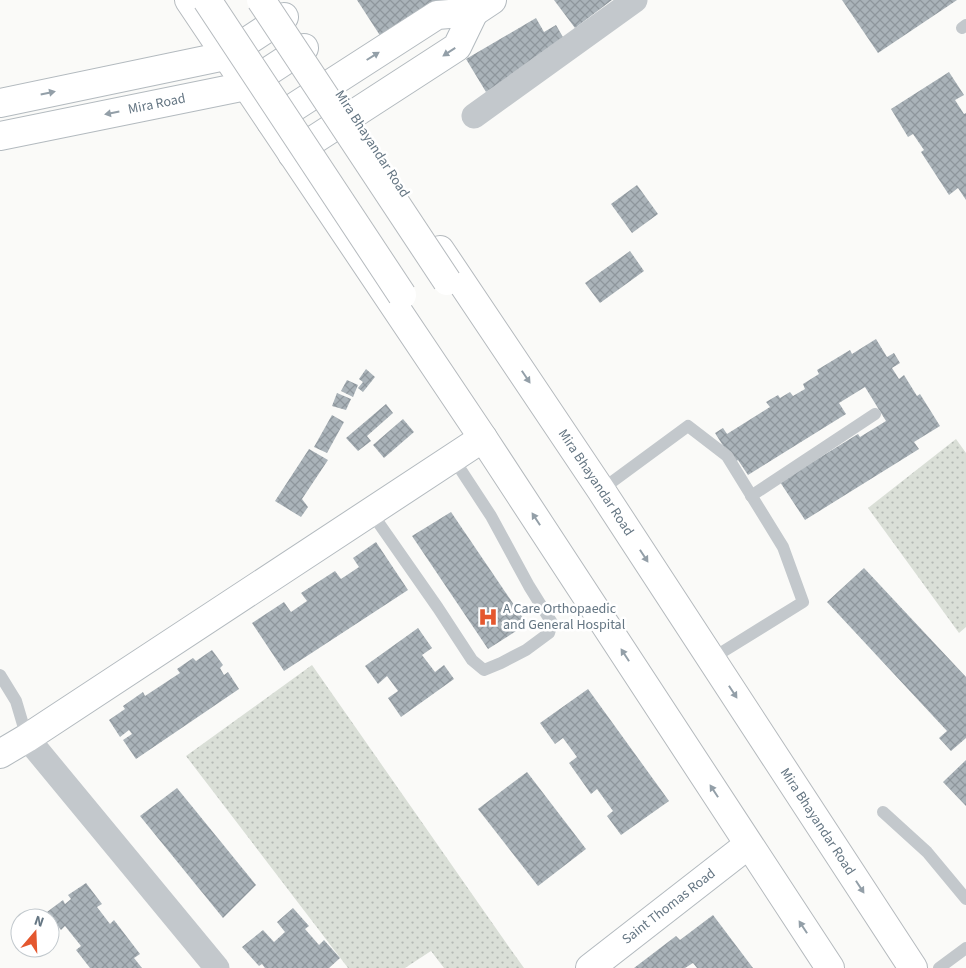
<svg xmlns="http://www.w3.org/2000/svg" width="966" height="968" font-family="'Source Sans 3',sans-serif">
<defs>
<pattern id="park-dots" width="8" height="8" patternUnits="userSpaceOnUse" patternTransform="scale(1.25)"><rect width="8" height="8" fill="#dadfd7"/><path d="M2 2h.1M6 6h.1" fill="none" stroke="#b4b9b4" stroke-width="1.8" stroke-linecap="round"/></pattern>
<pattern id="building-cross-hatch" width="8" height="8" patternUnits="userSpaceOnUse" patternTransform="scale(1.25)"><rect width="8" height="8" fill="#aab3b9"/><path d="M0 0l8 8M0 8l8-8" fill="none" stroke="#8e969c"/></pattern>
</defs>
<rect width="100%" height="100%" fill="#fafaf8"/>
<g fill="url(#park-dots)">
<path d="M956 439 966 453V627L959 633 868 508Z"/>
<path d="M312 665 509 947 524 968H444L431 951 405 968H348L186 756Z"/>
</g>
<g fill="url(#building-cross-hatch)">
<path d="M357 0H437L381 37Z"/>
<path d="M554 0H612L575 28Z"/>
<path d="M842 0H957L878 53Z"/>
<path d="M536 18 544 32 556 25 567 44 486 92 466 59Z"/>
<path d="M949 72 964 95 955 100 964 114 966 113V200L958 188 949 195 921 152 924 150 913 134 908 137 891 109Z"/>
<path d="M637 185 658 214 632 233 611 204Z"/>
<path d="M630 251 644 271 600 303 585 283Z"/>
<path d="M876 339 887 357 894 353 900 363 892 368 899 379 904 375 917 396 920 394 940 426 914 442 919 449 805 520 780 482 858 434 860 437 886 421 865 387 839 403 846 414 748 475 738 460 734 463 715 433 723 428 727 434 770 407 766 402 778 395 780 398 790 392 793 396 805 389 803 384 819 374 817 370 850 350 852 354Z"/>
<path d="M366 369 375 377 363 392 358 388 363 382 359 379Z"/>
<path d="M347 380 358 385 353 397 341 391Z"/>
<path d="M337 393 351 399 346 410 332 406Z"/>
<path d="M386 404 393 413 367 436 371 441 358 451 346 438Z"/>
<path d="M332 415 344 422 327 453 314 447Z"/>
<path d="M403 419 414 432 384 458 373 445Z"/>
<path d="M309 449 328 460 302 499 308 507 301 517 275 501Z"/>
<path d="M451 512 527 624 488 649 412 536Z"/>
<path d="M376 542 408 590 284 671 252 623 284 602 291 612 307 601 301 593 335 571 341 579 359 567 353 558Z"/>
<path d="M864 568 966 677V738L951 751 939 738 947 731 827 602Z"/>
<path d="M418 628 432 648 422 655 435 672 444 665 454 679 401 717 388 698 398 691 387 676 378 684 365 666Z"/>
<path d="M212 650 223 665 220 668 224 675 228 672 239 689 136 759 123 740 132 734 129 730 120 737 109 720 125 709 123 706 143 692 145 696 180 673 177 669 193 658 196 661Z"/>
<path d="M588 689 669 801 621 835 607 816 613 811 597 789 591 794 569 763 577 757 563 738 555 744 540 723Z"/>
<path d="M966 760V806L943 782Z"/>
<path d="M527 772 586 849 538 886 478 809Z"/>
<path d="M177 788 256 885 223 918 140 816Z"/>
<path d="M86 883 102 904 97 907 110 924 114 920 140 954 134 958 142 968H90L76 950 81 946 65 926 61 930 47 912 63 900 65 904 71 899 68 895Z"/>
<path d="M293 908 309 926 305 929 319 945 324 940 340 958 329 968H265L262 964 259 966 242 947 263 930 274 942 285 932 277 922Z"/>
<path d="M713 915 753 968H697L693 963 685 968H634L676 936 680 940Z"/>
</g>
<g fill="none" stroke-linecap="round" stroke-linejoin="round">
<defs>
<g id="secondary">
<path d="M0 103 225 56 284 17"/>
<path d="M271 122 437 15 474 12 492 0"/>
<path id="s1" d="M0 136 246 86 304 48"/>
<path d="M292 154 457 47 474 12"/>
<path d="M0 754 27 738 483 438"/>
<path id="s2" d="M590 968 748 845"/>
</g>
<g id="primary">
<path d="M189 0 483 438 830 968"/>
<path id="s3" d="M440 250 601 490 913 968"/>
</g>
</defs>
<use href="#secondary" stroke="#b3babf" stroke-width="30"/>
<use href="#primary" stroke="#b5babe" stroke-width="30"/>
<g stroke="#c3c8cc" stroke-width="12">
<path d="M962 28 966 25"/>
<path d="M601 490 688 426 727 456 783 547 803 602 711 659"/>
<path d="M751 496 875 414"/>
<path d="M371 512 438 608 472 660 484 670 501 663 526 650 549 633 552 623 529 586 491 516 453 458"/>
<path d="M0 675 16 701 27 738"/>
<path d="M883 812 927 852 966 899"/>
<path d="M939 968 966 948"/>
</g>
<g stroke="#c3c8cc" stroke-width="25">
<path d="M474 116 635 0"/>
<path d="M27 738 217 968"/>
</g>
<use href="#secondary" stroke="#fff" stroke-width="28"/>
<use href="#primary" stroke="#fff" stroke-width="28"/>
<defs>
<g id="primary-bridge">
<path d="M207 0 402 295"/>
<path d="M261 0 447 281"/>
</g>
</defs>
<use href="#primary-bridge" stroke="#b5babe" stroke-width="30" stroke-linecap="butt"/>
<use href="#primary-bridge" stroke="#fff" stroke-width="28"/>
</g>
<defs><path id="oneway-solid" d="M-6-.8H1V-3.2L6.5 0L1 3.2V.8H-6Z" transform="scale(1.25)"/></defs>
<g fill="#939fa8">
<use href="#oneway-solid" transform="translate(449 52) rotate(147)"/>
<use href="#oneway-solid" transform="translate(373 56) rotate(-32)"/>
<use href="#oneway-solid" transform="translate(48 93) rotate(-12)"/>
<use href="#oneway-solid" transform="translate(112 113) rotate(169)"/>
<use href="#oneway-solid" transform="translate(526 377) rotate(56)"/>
<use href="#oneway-solid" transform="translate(536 519) rotate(-123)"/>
<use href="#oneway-solid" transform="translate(644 556) rotate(57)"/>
<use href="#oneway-solid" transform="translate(625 655) rotate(-123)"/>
<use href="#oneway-solid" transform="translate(733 692) rotate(57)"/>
<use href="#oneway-solid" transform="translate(714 791) rotate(-123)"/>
<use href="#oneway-solid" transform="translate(860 887) rotate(57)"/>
<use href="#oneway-solid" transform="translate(803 927) rotate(-123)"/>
</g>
<defs>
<symbol id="hospital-bare" viewBox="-9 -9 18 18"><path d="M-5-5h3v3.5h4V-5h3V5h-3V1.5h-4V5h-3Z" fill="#e4572e" stroke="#fff" stroke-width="2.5" paint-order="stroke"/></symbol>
</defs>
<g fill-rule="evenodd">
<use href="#hospital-bare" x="474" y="603" width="28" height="28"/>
</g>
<g text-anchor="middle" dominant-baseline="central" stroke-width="5" stroke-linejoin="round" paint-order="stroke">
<g font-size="14" fill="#657683" stroke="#fff">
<text stroke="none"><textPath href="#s1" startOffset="160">Mira Road</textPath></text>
<text transform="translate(372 144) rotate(57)">Mira Bhayandar Road</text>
<text stroke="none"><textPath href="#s3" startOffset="280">Mira Bhayandar Road</textPath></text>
<text stroke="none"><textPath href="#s3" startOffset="685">Mira Bhayandar Road</textPath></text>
<text stroke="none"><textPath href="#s2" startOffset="100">Saint Thomas Road</textPath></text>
</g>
<g font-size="14" fill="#657683" stroke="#fff" text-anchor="start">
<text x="503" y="609">A Care Orthopaedic<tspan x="503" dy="16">and General Hospital</tspan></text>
</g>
</g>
<g transform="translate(35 933) rotate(19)"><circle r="24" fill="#ffffff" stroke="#c1c8cd"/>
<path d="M0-4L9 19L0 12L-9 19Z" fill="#e4572e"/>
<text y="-8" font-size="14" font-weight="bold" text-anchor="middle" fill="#657683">N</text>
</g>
</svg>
